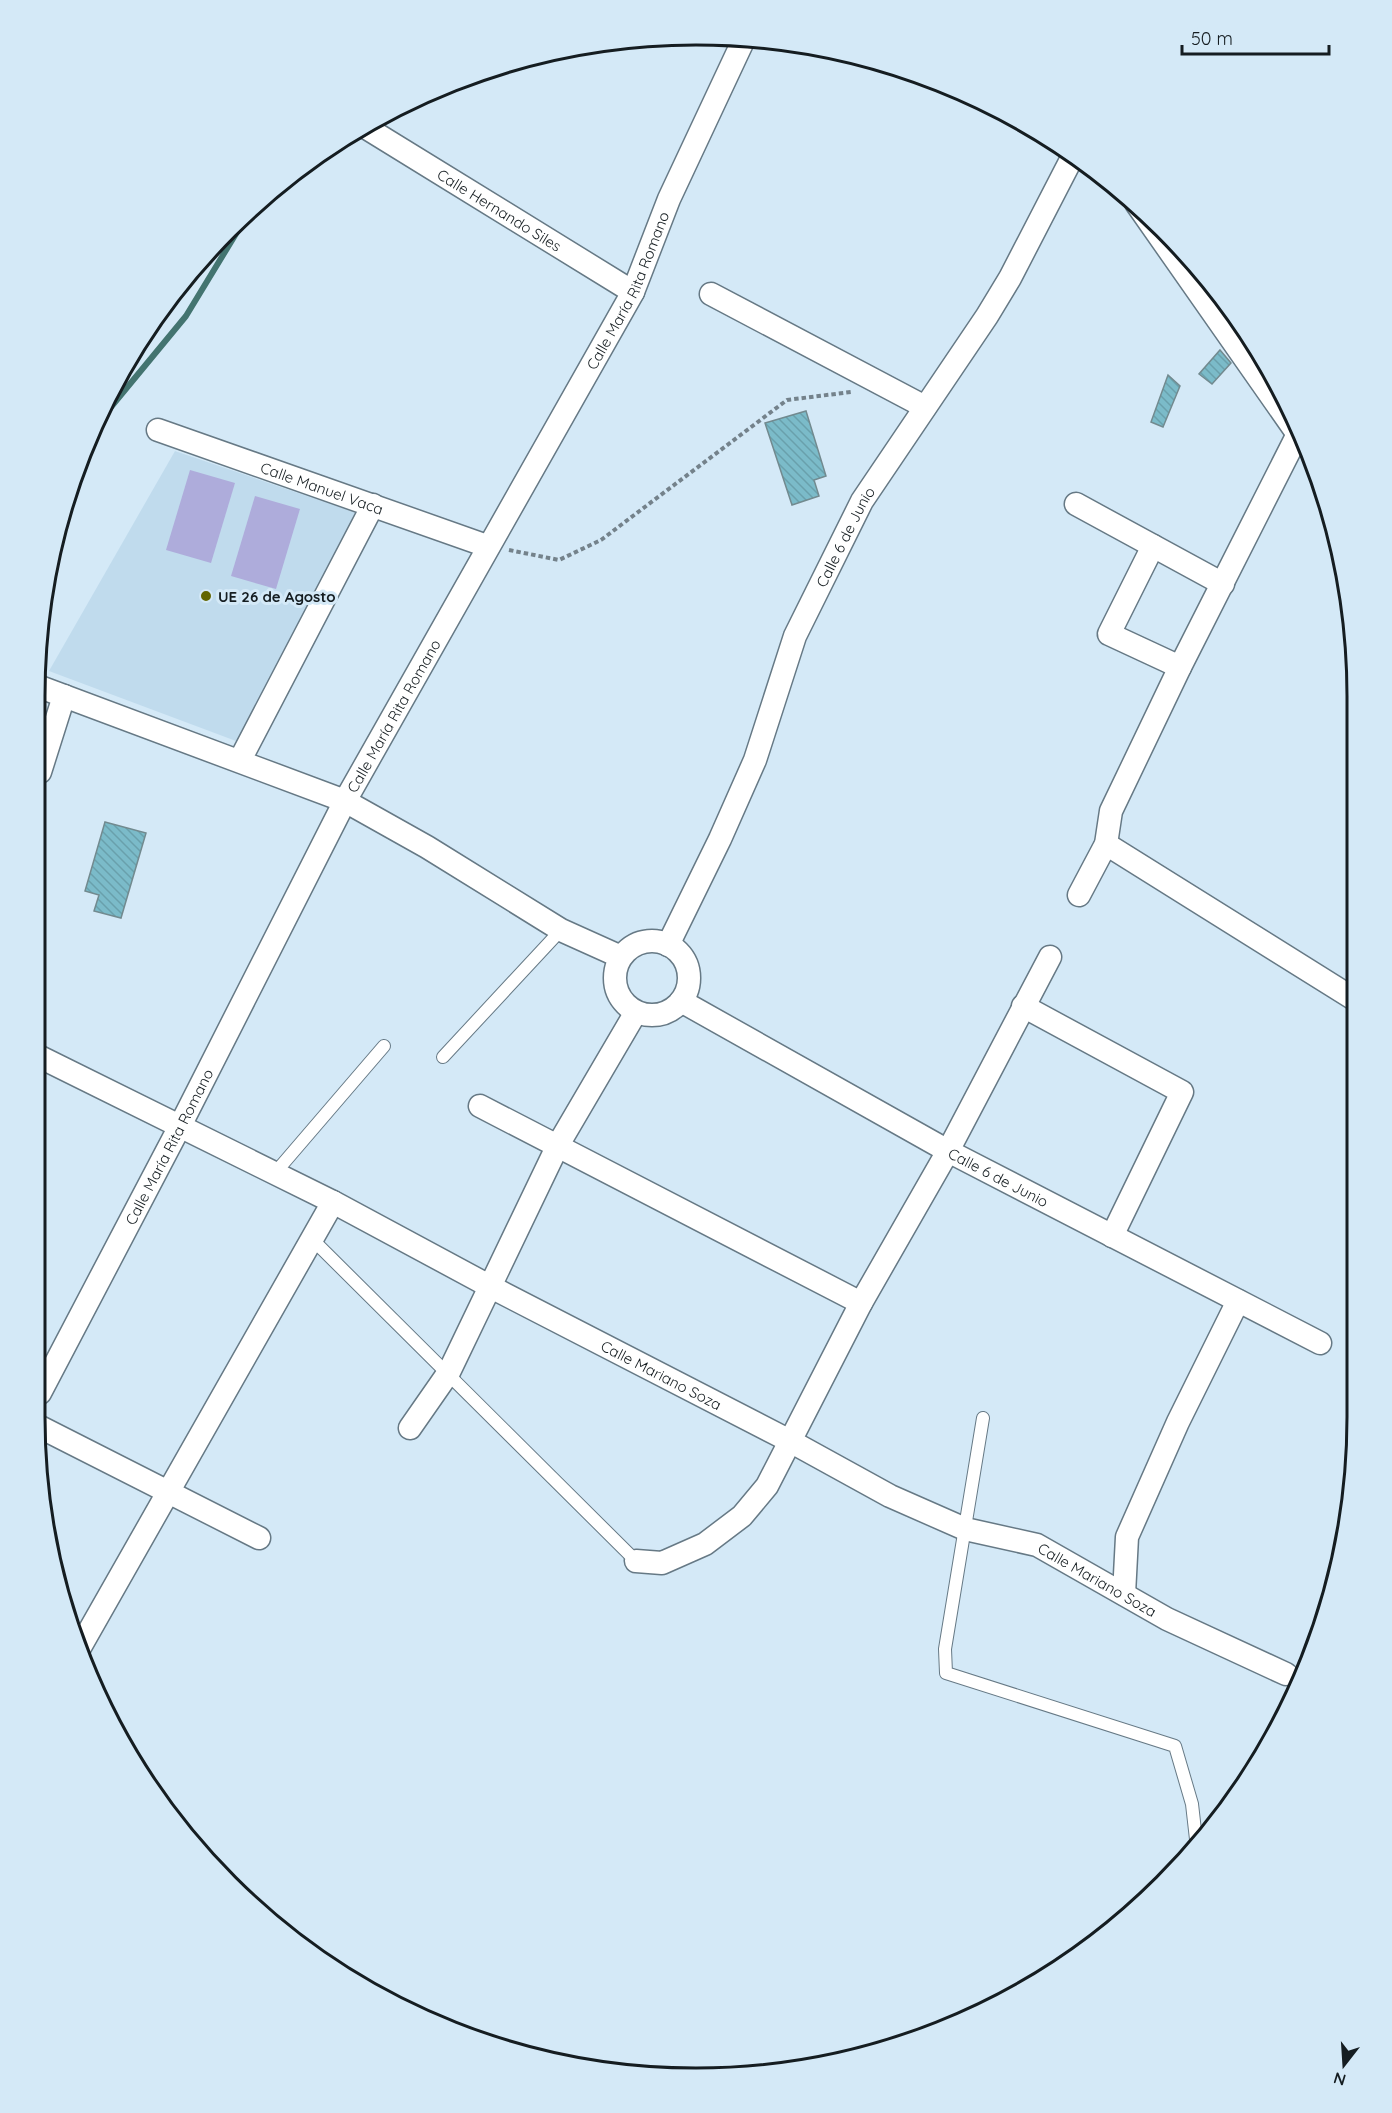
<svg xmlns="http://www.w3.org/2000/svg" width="1392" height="2113" font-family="Quicksand,sans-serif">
<defs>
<pattern id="building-back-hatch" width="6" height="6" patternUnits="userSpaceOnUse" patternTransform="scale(1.5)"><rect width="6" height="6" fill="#7bbbc9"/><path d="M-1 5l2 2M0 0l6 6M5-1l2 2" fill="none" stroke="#69a0ac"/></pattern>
</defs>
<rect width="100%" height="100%" fill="#d4e9f7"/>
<path fill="#c0dbed" d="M175 451 357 513 245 738 236 741 49 671Z"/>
<g fill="#aeacdb">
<path d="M190 470 235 483 211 563 166 550Z"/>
<path d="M255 496 300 509 276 589 231 576Z"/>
</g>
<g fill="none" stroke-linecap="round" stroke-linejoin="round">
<path stroke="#437470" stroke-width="6" d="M92 430 186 316 248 214"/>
</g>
<g fill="url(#building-back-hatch)" stroke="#728a8f" stroke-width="1.5">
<path d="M1220 350 1231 363 1212 384 1199 374Z"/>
<path d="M1168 375 1180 386 1163 427 1151 422Z"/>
<path d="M806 411 826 476 814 480 819 496 792 505 765 423Z"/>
<path d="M105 822 146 833 121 918 94 911 99 895 85 891Z"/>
</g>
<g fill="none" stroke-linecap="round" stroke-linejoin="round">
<defs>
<g id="service">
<path d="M443 1057 561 930"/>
<path d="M275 1173 384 1046"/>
<path d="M312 1239 636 1561"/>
<path d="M983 1418 945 1649 946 1673 1175 1746 1192 1804 1197 1848"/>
</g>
<g id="minor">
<path id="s1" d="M365 127 633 292"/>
<path d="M1136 203 1304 443"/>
<path d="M711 294 925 407"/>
<path id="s2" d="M158 430 487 546"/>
<path d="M1076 504 1223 584"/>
<path d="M1153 546 1109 634 1180 667"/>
<path d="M40 687 345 801 427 847 561 930 621 957"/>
<path d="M240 760 373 505"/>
<path d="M40 772 64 696"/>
<path d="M1106 844 1354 999"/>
<path d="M1079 895 1106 844 1111 811 1180 667 1298 434"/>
<circle cx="652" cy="978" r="37"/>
<path id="s3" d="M668 945 720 839 755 760 795 636 862 501 987 316 1010 278 1073 156"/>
<path id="s4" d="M681 1001 948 1151 1320 1343"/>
<path d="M1023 1006 1182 1092 1112 1236"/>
<path id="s5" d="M40 1057 333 1202 491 1287 790 1441 890 1496 965 1529 1037 1545 1167 1619 1286 1674"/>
<path d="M480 1106 861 1303"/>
<path id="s6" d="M40 1393 180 1126 345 801 633 292 669 199 744 39"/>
<path d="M40 1427 259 1538"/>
<path d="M410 1428 449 1372 558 1145 636 1012"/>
<path d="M636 1561 662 1563 705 1544 742 1516 767 1486 861 1303 948 1151 1050 957"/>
<path d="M1124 1594 1127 1537 1178 1422 1238 1301"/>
<path d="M79 1649 333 1202"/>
</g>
</defs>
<use href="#service" stroke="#667985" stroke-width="14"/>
<use href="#minor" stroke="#667985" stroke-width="25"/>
<path stroke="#74828b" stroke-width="4" stroke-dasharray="4.5 3" stroke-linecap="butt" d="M509 550 559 560 601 540 787 400 851 392"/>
<use href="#service" stroke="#fff" stroke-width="12"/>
<use href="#minor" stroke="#fff" stroke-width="22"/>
</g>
<circle fill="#616501" stroke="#d4e9f7" stroke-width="2" cx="206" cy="596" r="6"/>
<g text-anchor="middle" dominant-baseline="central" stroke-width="6" stroke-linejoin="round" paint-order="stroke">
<g font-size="15" fill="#151d21" stroke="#d4e9f7">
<text stroke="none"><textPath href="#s1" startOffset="158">Calle Hernando Siles</textPath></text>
<text stroke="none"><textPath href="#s6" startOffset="1250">Calle María Rita Romano</textPath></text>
<text stroke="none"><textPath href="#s2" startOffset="174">Calle Manuel Vaca</textPath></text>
<text stroke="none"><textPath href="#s3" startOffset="446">Calle 6 de Junio</textPath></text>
<text stroke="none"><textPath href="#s6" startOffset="764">Calle María Rita Romano</textPath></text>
<text stroke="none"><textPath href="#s6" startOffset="278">Calle María Rita Romano</textPath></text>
<text stroke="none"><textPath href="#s4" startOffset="363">Calle 6 de Junio</textPath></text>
<text stroke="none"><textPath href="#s5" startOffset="698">Calle Mariano Soza</textPath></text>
<text stroke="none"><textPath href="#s5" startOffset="1182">Calle Mariano Soza</textPath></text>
</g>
<g font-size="15" font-weight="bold" fill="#151d21" stroke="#d4e9f7" text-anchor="start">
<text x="218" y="596">UE 26 de Agosto</text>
</g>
</g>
<path d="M0 0H1392V2113H0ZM696 45H696A651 651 0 0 1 1347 696V1417A651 651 0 0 1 696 2068H696A651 651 0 0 1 45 1417V696A651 651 0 0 1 696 45Z" fill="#d4e9f7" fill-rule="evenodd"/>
<path fill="none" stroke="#151d21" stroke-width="3" d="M696 45H696A651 651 0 0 1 1347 696V1417A651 651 0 0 1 696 2068H696A651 651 0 0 1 45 1417V696A651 651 0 0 1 696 45Z"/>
<g transform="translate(1344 2065) rotate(197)" stroke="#d4e9f7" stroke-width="4.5" paint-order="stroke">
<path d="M0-4.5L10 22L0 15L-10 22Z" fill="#151d21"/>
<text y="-9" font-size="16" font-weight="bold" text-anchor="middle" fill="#151d21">N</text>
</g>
<path d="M1182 45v9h147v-9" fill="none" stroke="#151d21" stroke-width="3"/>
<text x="1191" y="45" font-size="18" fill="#151d21" stroke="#d4e9f7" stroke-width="4.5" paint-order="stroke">50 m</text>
</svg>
